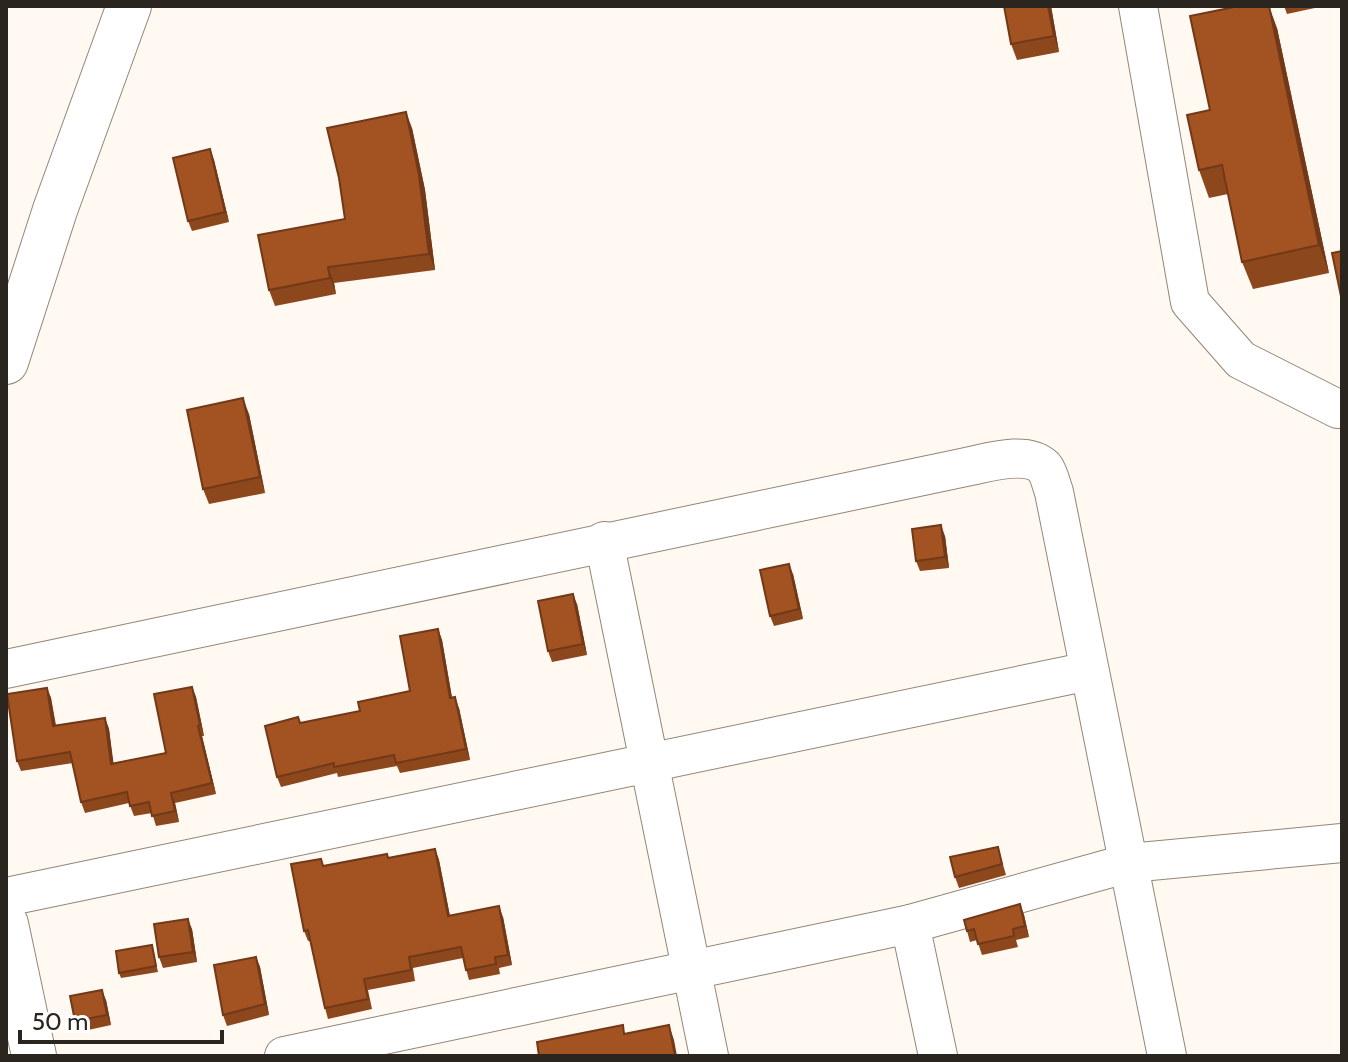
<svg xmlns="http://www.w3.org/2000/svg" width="1348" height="1062" font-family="Cabin,sans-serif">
<rect width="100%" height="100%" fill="#fff9f2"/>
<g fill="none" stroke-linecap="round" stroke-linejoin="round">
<defs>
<g id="minor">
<path d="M1138 6 1190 302 1241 360 1338 409 1342 408"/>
<path d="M604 541 709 1056"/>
<path d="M6 669 966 467C987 463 1026 450 1044 467 1049 473 1051 484 1054 492L1167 1056"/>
<path d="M6 897 1089 671"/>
<path d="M910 924 938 1056"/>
<path d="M284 1056 910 924 1129 863 1342 843"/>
</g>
<g id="major">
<path d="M6 362 55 210 129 6"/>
<path d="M6 924 34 1056"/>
</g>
</defs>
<use href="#minor" stroke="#948577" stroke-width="40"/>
<use href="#major" stroke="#948577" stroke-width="46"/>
<use href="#minor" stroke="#fff" stroke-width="38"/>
<use href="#major" stroke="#fff" stroke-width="44"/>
</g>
<g fill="#8c471d">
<path d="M1051 6 1059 52 1017 60 1011 44Z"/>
<path d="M1284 6H1324L1287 14Z"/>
<path d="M1277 28 1329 273 1253 289 1242 262 1228 194 1209 198 1199 170 1210 110Z"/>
<path d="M412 128 425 190 435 270 334 283 336 294 275 306 269 290 345 219Z"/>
<path d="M210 149 214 160 229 222 192 231 188 221Z"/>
<path d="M249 414 265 493 209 504 203 489Z"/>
<path d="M945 536 949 568 920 571 916 561Z"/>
<path d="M793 574 803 619 774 626 770 616Z"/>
<path d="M577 604 587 655 552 662 548 651Z"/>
<path d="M438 629 442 640 452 698 459 708 470 760 400 773 397 766 338 777 337 773 281 787 277 777 300 723 360 711 410 691Z"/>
<path d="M192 687 196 697 204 736H202L216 794 175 803 179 822 156 826 152 813 134 816 129 803 85 813 81 802 73 763 21 771 17 761 47 688 51 698 56 725 105 718 109 729 113 763 166 753Z"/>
<path d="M998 847 1006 875 959 888 955 877Z"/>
<path d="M435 849 439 860 450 916 503 917 512 965 499 968 500 974 469 980 463 958 413 968 415 981 368 990 372 1009 328 1019 325 1008 310 941H308L304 931 324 866 387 854 388 858Z"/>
<path d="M1020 904 1024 915 1029 937 1016 940 1018 947 982 955 977 940 970 942 967 931Z"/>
<path d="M192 929 197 962 163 968 159 957Z"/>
<path d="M152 945 158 972 121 978 119 973Z"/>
<path d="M256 957 260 967 269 1015 227 1026 223 1015Z"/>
<path d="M106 1000 111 1025 79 1032 75 1021Z"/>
</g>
<g fill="#723918">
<path d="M1048 6H1051L1059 52 1054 36Z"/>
<path d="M1269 6 1277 28 1329 273 1319 245Z"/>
<path d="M406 112 412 128 425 190 435 270 429 254Z"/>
<path d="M210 149 214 160 229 222 225 212Z"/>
<path d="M328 267 334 283 336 294 330 278Z"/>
<path d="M243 398 249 414 265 493 260 477Z"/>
<path d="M941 525 945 536 949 568 945 557Z"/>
<path d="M789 564 793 574 803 619 799 609Z"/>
<path d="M573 594 577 604 587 655 583 644Z"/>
<path d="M438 629 442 640 454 709 450 698Z"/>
<path d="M192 687 196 697 204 736 200 725Z"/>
<path d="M47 688 51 698 57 736 53 726Z"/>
<path d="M455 697 459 708 470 760 466 749Z"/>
<path d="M105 718 109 729 115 774 111 764Z"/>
<path d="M198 726 202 736 216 794 212 783Z"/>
<path d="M171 793 175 803 179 822 175 811Z"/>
<path d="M435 849 439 860 452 927 448 916Z"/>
<path d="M1020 904 1024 915 1029 937 1025 926Z"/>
<path d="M499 906 503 917 512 965 508 955Z"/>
<path d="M188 919 192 929 197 962 193 952Z"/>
<path d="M256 957 260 967 269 1015 265 1004Z"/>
<path d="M102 990 106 1000 111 1025 107 1015Z"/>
<path d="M669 1025 674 1040 677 1056H675Z"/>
</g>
<g fill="#a35222" stroke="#723918" stroke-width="2">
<path d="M1004 6H1048L1054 36 1011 44Z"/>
<path d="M1239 6H1269L1319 245 1242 262 1222 165 1199 170 1187 115 1210 110 1190 16Z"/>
<path d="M406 112 419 175 429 254 328 267 330 278 269 290 258 235 345 219 339 178 327 128Z"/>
<path d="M210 149 225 212 188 221 173 158Z"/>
<path d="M1342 251V301L1332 253Z"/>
<path d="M243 398 260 477 203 489 187 410Z"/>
<path d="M941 525 945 557 916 561 912 529Z"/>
<path d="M789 564 799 609 770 616 760 570Z"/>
<path d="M573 594 583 644 548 651 538 601Z"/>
<path d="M438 629 450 698 455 697 466 749 396 763 394 755 334 767V763L277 777 265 726 298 717 300 723 360 711 358 702 410 691 400 636Z"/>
<path d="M192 687 200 725 198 726 212 783 171 793 175 811 152 816 149 802 130 806 127 792 81 802 70 752 17 761 7 694 47 688 53 726 105 718 111 764 166 753 154 694Z"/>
<path d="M998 847 1002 864 955 877 950 857Z"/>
<path d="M435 849 448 916 499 906 508 955 495 957 496 964 466 970 461 947 409 957 411 970 364 979 368 999 325 1008 308 930 304 931 291 864 321 859 323 866 387 854 388 858Z"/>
<path d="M1020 904 1025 926 1013 929 1014 936 978 944 974 929 967 931 964 920Z"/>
<path d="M188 919 193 952 159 957 154 924Z"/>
<path d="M152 945 156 966 119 973 116 951Z"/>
<path d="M256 957 265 1004 223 1015 214 965Z"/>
<path d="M102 990 107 1015 75 1021 70 996Z"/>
<path d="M623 1025 624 1034 669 1025 675 1056H539L537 1042Z"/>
</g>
<rect width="1348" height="1062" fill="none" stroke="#2b2520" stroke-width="16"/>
<path d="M20 1030v12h202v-12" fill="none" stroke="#2b2520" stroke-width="4"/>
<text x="32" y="1030" font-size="24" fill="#2b2520" stroke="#ffffff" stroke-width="6" paint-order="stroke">50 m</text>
</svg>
